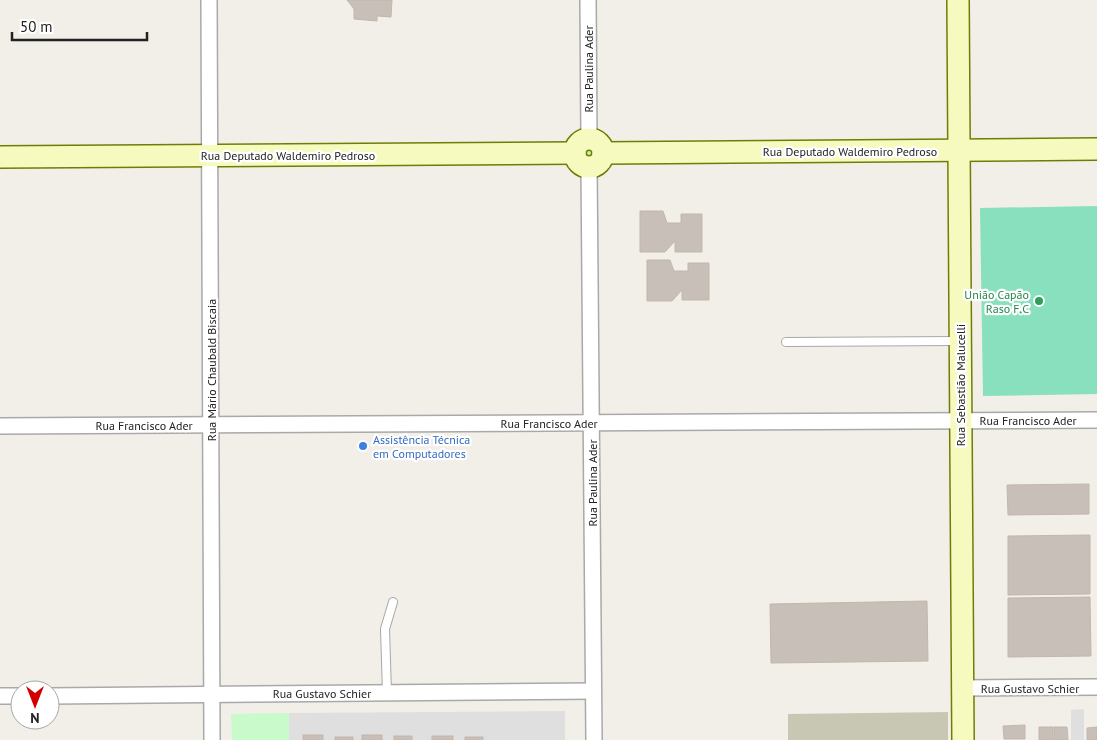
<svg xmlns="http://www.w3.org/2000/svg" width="1097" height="740" font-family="'PT Sans',sans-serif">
<rect width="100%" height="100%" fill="#f2efe9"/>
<g fill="#e0dfdf">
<path d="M1084 709V740H1071V710Z"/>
<path d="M565 711V740H289V713Z"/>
</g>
<path fill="#c7c7b4" d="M948 712V740H788V714Z"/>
<circle fill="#cdebb0" cx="589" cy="153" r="10"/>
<path fill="#c8facc" d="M289 713V740H232L231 714Z"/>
<path fill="#88e0be" d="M1097 206V394L983 396 980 208Z"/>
<g fill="#c7bfb8" stroke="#c4b6ab">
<path d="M347 0H392L391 17 377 16V21L354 19V9Z"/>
<path d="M640 211H663L667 223H681V214H702V252H675V241L665 252H640Z"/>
<path d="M647 260H670L674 271H688V263H709V300H682V290L672 301H647Z"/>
<path d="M1089 484V514L1008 515 1007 485Z"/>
<path d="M1090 535V594L1008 595V536Z"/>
<path d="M1090 597 1091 656 1008 657V598Z"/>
<path d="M927 601 928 661 771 663 770 604Z"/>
<path d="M1025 725V739H1004L1003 726Z"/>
<rect x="1039" y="727" width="14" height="13"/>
<path d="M1054 727H1067L1068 740H1054Z"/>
<path d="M1097 727V740H1087V728Z"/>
<rect x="303" y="735" width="20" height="5"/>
<rect x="362" y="735" width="20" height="5"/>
<rect x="394" y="736" width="18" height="4"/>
<rect x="432" y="736" width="21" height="4"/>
<rect x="335" y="737" width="18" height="3"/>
<rect x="465" y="737" width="18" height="3"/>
</g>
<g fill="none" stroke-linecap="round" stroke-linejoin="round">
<defs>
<g id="lane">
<path d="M786 342 958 341"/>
<path d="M387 693 385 629 393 602"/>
</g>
<g id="street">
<path d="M209 0 212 740"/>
<path d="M588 0 589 139"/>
<path d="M589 166 594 740"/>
<path d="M0 426 1097 420"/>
<path d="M963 688 1097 687"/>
<path d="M0 696H20"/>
<path d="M50 696 593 691"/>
</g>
<g id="secondary">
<path d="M958 0 963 740"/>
<circle cx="589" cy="153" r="14"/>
<path d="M603 153 1097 149"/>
<path d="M0 157 575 153"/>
</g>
</defs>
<use href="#lane" stroke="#a9a9a9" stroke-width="10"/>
<use href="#street" stroke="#a9a9a9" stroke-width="18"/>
<use href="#secondary" stroke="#707d05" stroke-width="24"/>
<use href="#lane" stroke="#fff" stroke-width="8"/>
<use href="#street" stroke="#fff" stroke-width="15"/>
<use href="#secondary" stroke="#f7fabf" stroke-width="21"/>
</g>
<circle fill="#2e9e5b" stroke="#fff" stroke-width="2" cx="1039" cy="301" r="5"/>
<circle fill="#3f7fe0" stroke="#fff" stroke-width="2" cx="363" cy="446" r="5"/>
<g text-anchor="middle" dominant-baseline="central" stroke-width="4.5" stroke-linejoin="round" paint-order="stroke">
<g font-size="12" fill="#222" stroke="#fff">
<text transform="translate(588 69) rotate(-90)">Rua Paulina Ader</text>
<text x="850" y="151">Rua Deputado Waldemiro Pedroso</text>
<text x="288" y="155">Rua Deputado Waldemiro Pedroso</text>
<text transform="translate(211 370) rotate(-90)">Rua Mário Chaubald Biscaia</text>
<text transform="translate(960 385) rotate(-90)">Rua Sebastião Malucelli</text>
<text x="1028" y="420">Rua Francisco Ader</text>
<text x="549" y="423">Rua Francisco Ader</text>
<text x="144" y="425">Rua Francisco Ader</text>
<text transform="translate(592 483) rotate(-90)">Rua Paulina Ader</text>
<text x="1030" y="688">Rua Gustavo Schier</text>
<text x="322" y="693">Rua Gustavo Schier</text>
</g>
<g font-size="12" fill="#27864d" stroke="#fff" text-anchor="end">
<text x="1029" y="294">União Capão<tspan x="1029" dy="14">Raso F.C</tspan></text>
</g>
<g font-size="12" fill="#366cbe" stroke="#fff" text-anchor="start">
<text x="373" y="439">Assistência Técnica<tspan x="373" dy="14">em Computadores</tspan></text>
</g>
</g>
<g transform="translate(35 705) rotate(180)"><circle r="24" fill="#ffffff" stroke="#a7a7a7"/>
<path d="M0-4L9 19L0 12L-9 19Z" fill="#d40000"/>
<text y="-8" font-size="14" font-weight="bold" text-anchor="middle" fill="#222222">N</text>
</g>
<path d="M12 32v8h135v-8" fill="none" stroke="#222222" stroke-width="2.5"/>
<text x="20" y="32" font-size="15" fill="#222222" stroke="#ffffff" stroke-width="4" paint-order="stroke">50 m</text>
</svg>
